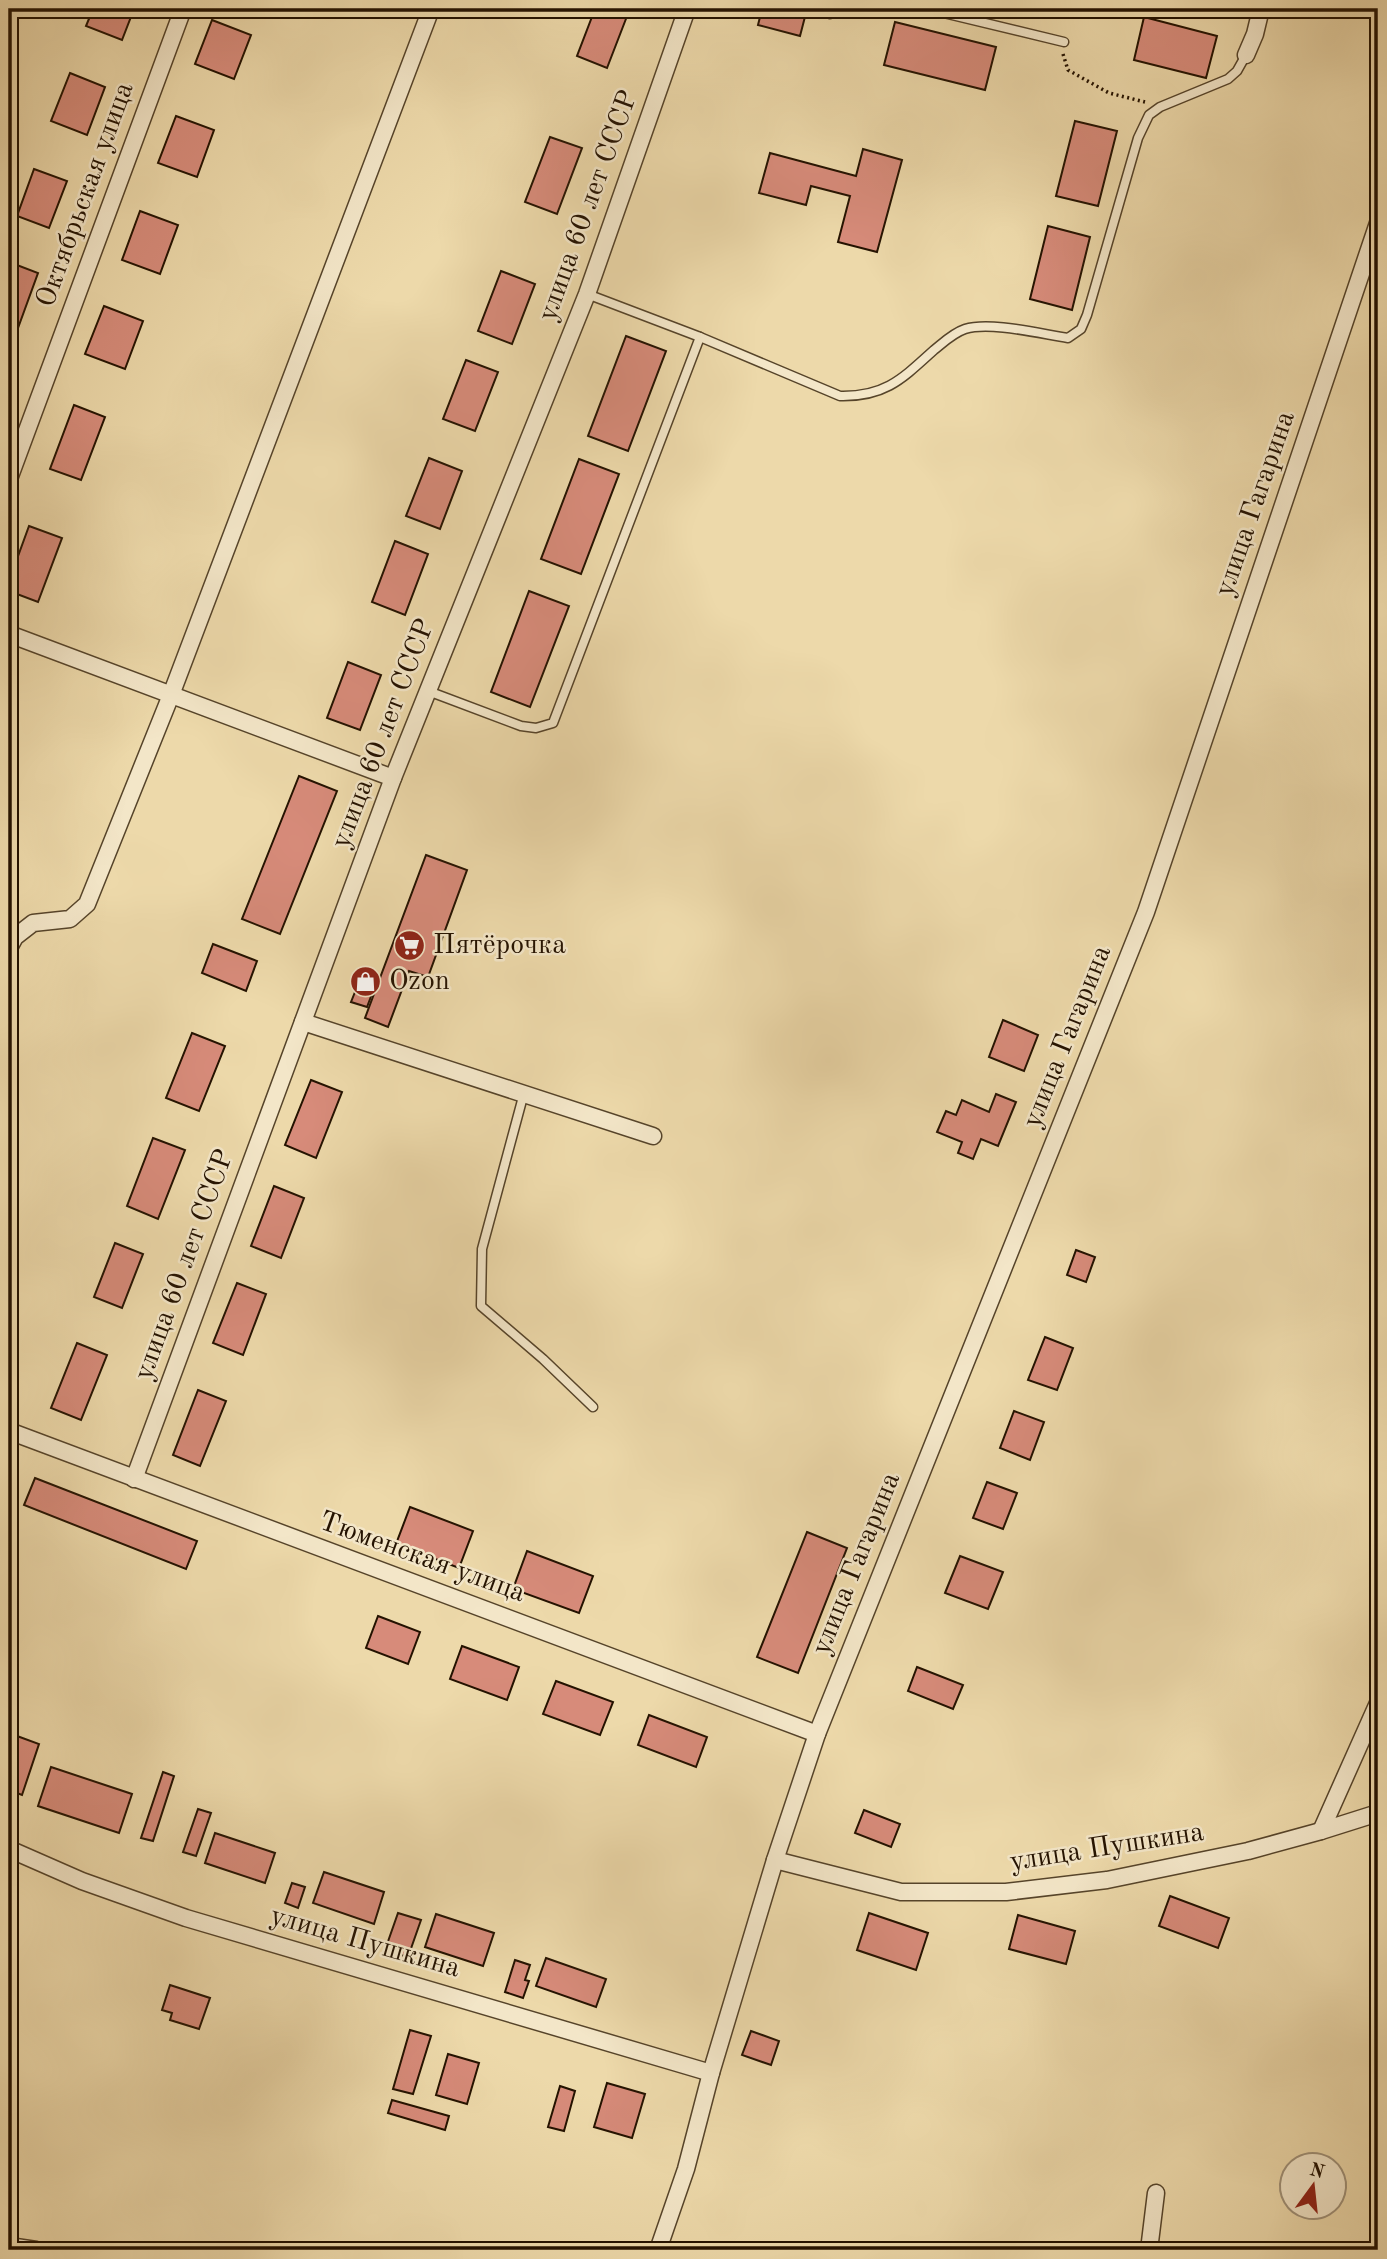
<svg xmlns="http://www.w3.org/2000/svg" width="1387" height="2259" font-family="'Old Standard TT',serif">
<rect width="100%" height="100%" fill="#edd9aa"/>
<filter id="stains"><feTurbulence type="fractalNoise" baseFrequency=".00286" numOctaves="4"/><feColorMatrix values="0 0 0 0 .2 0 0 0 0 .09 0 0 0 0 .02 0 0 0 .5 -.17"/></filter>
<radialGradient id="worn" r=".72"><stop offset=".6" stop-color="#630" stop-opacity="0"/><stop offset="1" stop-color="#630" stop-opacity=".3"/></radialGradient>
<g fill="#d78b7a" stroke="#241200" stroke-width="2">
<path d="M93 9H134L122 40 86 26Z"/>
<path d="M595 9 629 11 607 68 577 56Z"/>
<path d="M762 9H807L800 36 758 25Z"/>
<path d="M1144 17 1217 36 1206 78 1134 60Z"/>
<path d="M212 20 251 35 234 79 195 64Z"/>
<path d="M895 22 996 47 985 90 884 65Z"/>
<path d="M70 73 105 87 87 135 51 121Z"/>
<path d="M176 116 214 130 197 177 158 163Z"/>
<path d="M1075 121 1117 131 1098 206 1056 196Z"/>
<path d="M550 137 582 148 557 214 525 202Z"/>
<path d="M863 149 902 160 877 252 838 242 850 196 811 186 806 205 759 193 770 153 856 176Z"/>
<path d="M34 169 67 181 49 228 17 216Z"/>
<path d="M140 211 178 225 160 274 122 260Z"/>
<path d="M1048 226 1090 237 1072 310 1030 299Z"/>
<path d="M9 262 38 273 18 328 9 325Z"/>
<path d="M501 271 535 284 512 344 478 331Z"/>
<path d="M104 306 143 321 125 369 85 354Z"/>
<path d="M626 336 666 351 628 451 588 436Z"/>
<path d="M466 360 498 372 475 431 443 419Z"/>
<path d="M74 405 105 417 81 480 50 469Z"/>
<path d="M429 458 462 471 440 529 406 516Z"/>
<path d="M579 459 619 474 581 574 541 559Z"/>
<path d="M29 526 62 538 38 602 9 591V581Z"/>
<path d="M395 541 428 554 405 615 372 602Z"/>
<path d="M529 591 569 606 530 707 491 692Z"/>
<path d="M348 662 381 675 360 730 327 718Z"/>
<path d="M299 776 337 791 280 934 242 919Z"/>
<path d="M426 855 467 870 428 977 409 971 388 1027 365 1018Z"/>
<path d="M213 944 257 961 246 991 202 973Z"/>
<path d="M363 972 378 978 367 1007 351 1002Z"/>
<path d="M1003 1020 1038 1035 1024 1071 989 1057Z"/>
<path d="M192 1033 225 1046 199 1111 166 1098Z"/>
<path d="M311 1080 342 1092 316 1158 285 1145Z"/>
<path d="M996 1094 1016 1102 998 1146 981 1139 973 1159 958 1153 962 1142 937 1132 946 1111 956 1115 962 1100 989 1112Z"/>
<path d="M153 1138 185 1150 158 1219 127 1206Z"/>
<path d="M274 1186 304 1198 281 1258 251 1246Z"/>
<path d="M115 1243 143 1254 122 1308 94 1297Z"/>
<path d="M1076 1250 1095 1257 1086 1282 1067 1275Z"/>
<path d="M237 1283 266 1294 243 1355 213 1343Z"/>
<path d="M1045 1337 1073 1348 1057 1390 1028 1380Z"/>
<path d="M77 1343 107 1355 81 1420 51 1408Z"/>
<path d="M198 1390 226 1401 200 1466 173 1455Z"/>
<path d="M1014 1411 1044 1422 1030 1460 1000 1448Z"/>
<path d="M35 1478 197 1541 186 1569 24 1505Z"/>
<path d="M987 1482 1017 1493 1003 1529 973 1518Z"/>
<path d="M410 1507 473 1531 459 1568 396 1544Z"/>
<path d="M807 1532 847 1548 798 1673 757 1657Z"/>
<path d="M527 1551 593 1576 579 1613 513 1589Z"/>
<path d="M960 1556 1003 1572 988 1609 945 1593Z"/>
<path d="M378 1616 420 1632 408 1664 366 1648Z"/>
<path d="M462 1646 519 1667 507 1700 450 1679Z"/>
<path d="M917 1667 963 1685 953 1709 908 1691Z"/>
<path d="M556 1681 613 1702 600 1735 543 1714Z"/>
<path d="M649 1715 707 1737 696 1767 638 1745Z"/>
<path d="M17 1736 39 1744 22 1795 9 1790V1761Z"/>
<path d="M51 1767 132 1794 119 1833 38 1806Z"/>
<path d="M163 1772 174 1776 153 1841 141 1838Z"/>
<path d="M198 1809 211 1813 196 1856 183 1852Z"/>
<path d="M864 1810 900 1824 891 1847 855 1833Z"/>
<path d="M215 1833 275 1853 265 1883 205 1863Z"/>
<path d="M324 1872 384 1892 374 1924 313 1903Z"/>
<path d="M292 1883 305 1887 298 1908 285 1903Z"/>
<path d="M1170 1896 1229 1918 1218 1948 1159 1926Z"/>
<path d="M398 1913 421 1920 408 1957 385 1950Z"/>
<path d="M869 1913 928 1933 916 1970 857 1950Z"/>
<path d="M436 1914 494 1933 483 1966 425 1947Z"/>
<path d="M1018 1915 1075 1931 1066 1964 1009 1949Z"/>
<path d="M546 1958 606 1979 596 2007 536 1986Z"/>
<path d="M515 1960 530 1965 525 1980 529 1981 523 1998 505 1992Z"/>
<path d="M170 1985 210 1998 199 2029 170 2020 172 2013 162 2010Z"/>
<path d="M410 2030 431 2036 413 2094 393 2089Z"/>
<path d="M751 2031 779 2041 771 2065 742 2055Z"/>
<path d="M448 2054 479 2063 467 2104 436 2095Z"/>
<path d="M607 2083 645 2094 632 2138 594 2127Z"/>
<path d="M560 2086 575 2091 564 2131 548 2127Z"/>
<path d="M392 2100 449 2116 445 2130 388 2113Z"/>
</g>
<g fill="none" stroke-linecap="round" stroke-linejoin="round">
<defs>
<g id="service">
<path d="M927 9 1064 42"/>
<path d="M830 14 831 9"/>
<path d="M587 294 700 337 840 396C885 397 902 379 934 350 944 342 953 333 965 329 990 321 1041 334 1068 338L1081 329 1087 315 1138 138 1149 115 1160 107 1228 79 1237 71 1246 55"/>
<path d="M428 691 521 726 536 728 553 723 700 337"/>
<path d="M524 1093 482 1249 481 1306 543 1359 593 1407"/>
</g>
<g id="minor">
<path d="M1246 55 1255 34 1261 9"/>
<path d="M9 479 183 9"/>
<path d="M9 634 393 778"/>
<path d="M9 948 15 937 33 923 70 919 87 904 171 695 431 9"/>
<path d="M303 1022 653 1136"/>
<path d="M9 1431 817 1734"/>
<path d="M134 1479 393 778 587 294 687 9"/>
<path d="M1321 1831 1378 1703"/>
<path d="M9 1849 82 1881 186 1918 711 2073"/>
<path d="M775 1860 901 1892H1006L1107 1880 1248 1851 1321 1831 1378 1813"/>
<path d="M9 2246 36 2250"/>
<path d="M658 2250 686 2169 711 2073 775 1860 817 1734 1146 912 1378 223"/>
<path d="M1149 2250 1156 2193"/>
</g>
</defs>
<use href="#service" stroke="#56442a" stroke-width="11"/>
<use href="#minor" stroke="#56442a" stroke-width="19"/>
<path stroke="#241200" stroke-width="3.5" stroke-dasharray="2 3.5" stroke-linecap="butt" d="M1063 54 1068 70 1109 93 1145 102"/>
<use href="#service" stroke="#f3e6c8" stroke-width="8"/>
<use href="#minor" stroke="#f3e6c8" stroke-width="16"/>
</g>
<defs>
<symbol id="supermarket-disc" viewBox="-11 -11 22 22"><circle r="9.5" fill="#8f2418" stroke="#f3e6c8"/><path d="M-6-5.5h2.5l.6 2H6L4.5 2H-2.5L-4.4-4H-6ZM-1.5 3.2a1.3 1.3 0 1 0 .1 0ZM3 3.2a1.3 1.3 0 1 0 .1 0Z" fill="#fff"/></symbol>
<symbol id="shop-disc" viewBox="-11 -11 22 22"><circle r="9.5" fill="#8f2418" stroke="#f3e6c8"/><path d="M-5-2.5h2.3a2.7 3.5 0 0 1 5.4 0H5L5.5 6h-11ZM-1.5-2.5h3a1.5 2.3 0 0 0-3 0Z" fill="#fff"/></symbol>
</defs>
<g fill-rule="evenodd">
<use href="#supermarket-disc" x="392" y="928" width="35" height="35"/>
<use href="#shop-disc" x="348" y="964" width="35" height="35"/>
</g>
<g text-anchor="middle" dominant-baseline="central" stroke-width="5" stroke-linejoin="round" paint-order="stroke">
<g font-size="28" fill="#241200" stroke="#f3e6c8">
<text transform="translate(86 195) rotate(-70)">Октябрьская улица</text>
<text transform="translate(589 206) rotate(-70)">улица 60 лет СССР</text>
<text transform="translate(1256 504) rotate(-71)">улица Гагарина</text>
<text transform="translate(384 734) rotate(-69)">улица 60 лет СССР</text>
<text transform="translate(1068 1037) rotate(-68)">улица Гагарина</text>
<text transform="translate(185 1265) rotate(-70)">улица 60 лет СССР</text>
<text transform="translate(422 1558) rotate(20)">Тюменская улица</text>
<text transform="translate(857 1564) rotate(-68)">улица Гагарина</text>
<text transform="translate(1107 1848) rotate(-9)">улица Пушкина</text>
<text transform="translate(365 1943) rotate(16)">улица Пушкина</text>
</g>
<g font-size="28" fill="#241200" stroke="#f3e6c8" text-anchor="start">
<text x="433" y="946">Пятёрочка</text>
<text x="389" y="982">Ozon</text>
</g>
</g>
<rect width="1387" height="2259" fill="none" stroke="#edd9aa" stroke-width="35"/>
<rect x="10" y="10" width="1366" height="2238" fill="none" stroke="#241200" stroke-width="3.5"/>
<rect x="18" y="18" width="1352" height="2224" fill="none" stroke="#241200" stroke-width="2"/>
<g transform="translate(1313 2186) rotate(15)"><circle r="33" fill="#f3e6c8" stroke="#a09178" stroke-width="2"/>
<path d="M0-5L12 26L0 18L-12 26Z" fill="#8f2418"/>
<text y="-10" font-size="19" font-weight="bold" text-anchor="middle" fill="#241200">N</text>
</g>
<rect width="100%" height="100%" filter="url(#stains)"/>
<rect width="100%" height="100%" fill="url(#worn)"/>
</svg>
